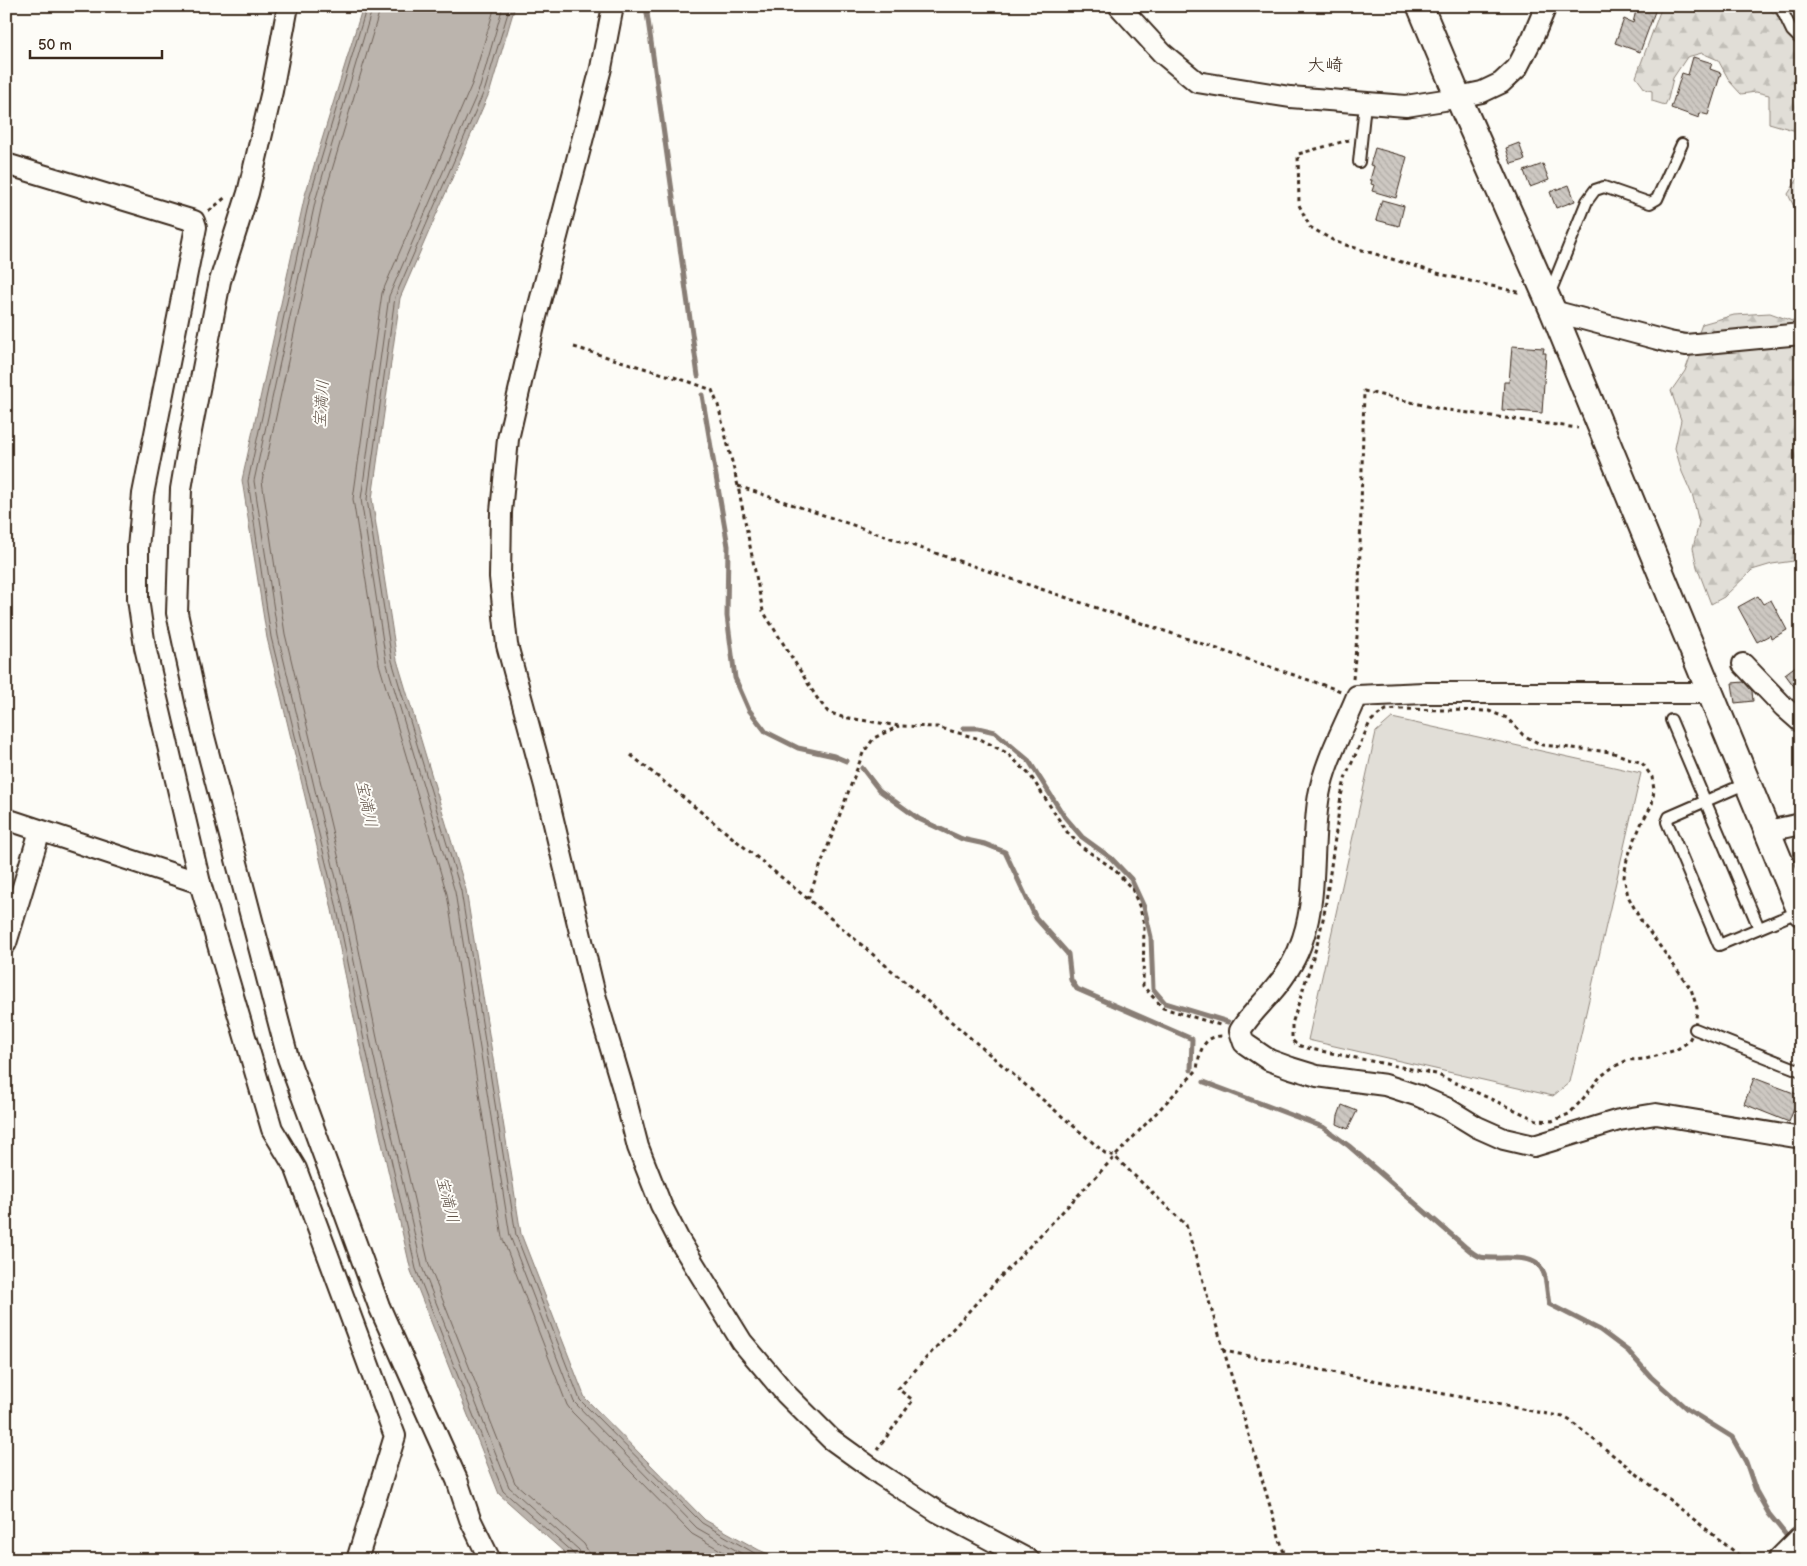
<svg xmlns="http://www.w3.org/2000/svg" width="1807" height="1566" font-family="'Balsamiq Sans','Klee One',sans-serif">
<defs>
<pattern id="forest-firs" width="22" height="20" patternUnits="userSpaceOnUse" patternTransform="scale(1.25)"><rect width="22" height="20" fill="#e1ded7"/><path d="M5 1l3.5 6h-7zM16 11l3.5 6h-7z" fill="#c2bfb8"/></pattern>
<pattern id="building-back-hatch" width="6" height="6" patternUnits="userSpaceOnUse" patternTransform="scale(1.25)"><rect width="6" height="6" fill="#cdc8c2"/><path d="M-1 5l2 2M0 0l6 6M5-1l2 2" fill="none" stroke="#b1aca6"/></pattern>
</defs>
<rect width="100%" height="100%" fill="#fdfcf7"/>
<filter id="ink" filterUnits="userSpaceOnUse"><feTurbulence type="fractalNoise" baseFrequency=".02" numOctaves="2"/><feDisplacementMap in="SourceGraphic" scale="10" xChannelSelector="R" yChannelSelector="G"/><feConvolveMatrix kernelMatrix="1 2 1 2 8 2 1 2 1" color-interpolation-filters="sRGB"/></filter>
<g filter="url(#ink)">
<g fill="url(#forest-firs)" stroke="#8e847a">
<path d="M1662 6H1763L1777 15 1787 34 1801 50V136L1793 130 1769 123V95L1756 92 1741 94 1730 82 1718 60 1702 53 1687 57 1673 78 1668 99 1665 105 1652 101V91L1645 89 1636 77Z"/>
<path d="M1801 174V216L1797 213 1788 194Z"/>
<path d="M1770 313 1795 322 1801 336V560L1772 564 1752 570 1724 597 1711 604 1697 567 1693 548 1699 523 1693 497 1682 472 1675 448 1681 420 1671 391 1685 371 1702 324 1734 315Z"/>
</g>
<path fill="#e1ded7" stroke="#8e847a" d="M1392 718 1641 773 1570 1082 1553 1096 1308 1040 1376 732Z"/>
<path fill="#bbb4ad" stroke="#887d74" d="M363 6H515L490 91 400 298 372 499 397 660 466 890 521 1234 585 1398 705 1520 759 1550 782 1560H573L499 1494 411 1271 360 1047 331 905 267 638 242 480 305 195Z"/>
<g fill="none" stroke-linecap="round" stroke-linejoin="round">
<g stroke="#6e6157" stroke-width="1">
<path d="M367 6 310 196 248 481 271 637 336 904 365 1045 416 1269 503 1491 574 1554 576 1560"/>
<path d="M373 6 316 198 254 481 278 636 342 903 371 1044 422 1267 509 1487 579 1550 583 1560"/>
<path d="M381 6 323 200 262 481 285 634 349 901 378 1043 429 1265 515 1483 584 1544 588 1551 590 1560"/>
<path d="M495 6 472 84 382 293 353 499 379 664 447 894 502 1237 567 1405 572 1412 692 1534 738 1560"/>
<path d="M503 6 480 87 389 296 361 499 386 661 455 892 510 1236 574 1402 697 1528 753 1560"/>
<path d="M510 6 485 89 395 297 367 499 392 661 461 891 516 1235 580 1400 702 1523 756 1554 769 1560"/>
</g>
<g stroke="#887d74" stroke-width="5">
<path d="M646 6 698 376"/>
<path d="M702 395 728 546 727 616 735 678 749 710 766 732 798 748 834 756 846 761"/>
<path d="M963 728H978L995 732 1029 761 1064 816 1082 837 1111 858 1131 879 1144 907 1151 937 1153 989 1165 1003 1228 1022"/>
<path d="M862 768 879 790 919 819 962 839 985 844 1005 852 1036 918 1068 954 1071 980 1077 989 1192 1039 1191 1070"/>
<path d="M1204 1082 1323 1127 1349 1146 1462 1244C1467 1248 1474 1255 1481 1257 1498 1261 1537 1250 1544 1274 1547 1283 1547 1294 1549 1304L1600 1330 1628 1351 1651 1377 1687 1409 1732 1437 1746 1462 1756 1491 1769 1514 1786 1535"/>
</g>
</g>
<g fill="url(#building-back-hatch)" stroke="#3b2a1e">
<path d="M1637 6H1657L1640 52 1615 43 1624 19 1633 23Z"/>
<path d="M1693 57 1712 63 1710 69 1721 73 1708 115 1700 113 1699 118 1671 108 1682 73 1688 75Z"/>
<path d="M1519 143 1525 160 1511 164 1506 148Z"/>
<path d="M1375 148 1407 157 1396 198 1372 191 1374 185 1371 184 1372 180H1370L1374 166 1370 165Z"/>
<path d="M1543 164 1549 180 1530 187 1524 171Z"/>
<path d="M1569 185 1575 201 1556 208 1550 192Z"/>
<path d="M1382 200 1404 206 1399 226 1376 220Z"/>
<path d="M1512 346 1544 348 1543 353H1546L1542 413 1502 410 1504 382H1509Z"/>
<path d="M1758 596 1763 604 1771 600 1787 630 1771 639 1770 635 1757 642 1738 607Z"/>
<path d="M1801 662V696L1785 674Z"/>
<path d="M1744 682 1752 691 1753 701 1735 703 1732 683Z"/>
<path d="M1754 1078 1799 1095 1789 1122 1744 1104Z"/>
<path d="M1342 1105 1357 1111 1348 1129 1337 1124 1338 1116Z"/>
</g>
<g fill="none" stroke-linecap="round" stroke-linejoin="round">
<defs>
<g id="service">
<path d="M1780 6 1792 31 1801 40"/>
<path d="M1359 162 1365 104"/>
<path d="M1549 295 1587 201 1595 190 1604 187 1650 203 1657 199 1682 144"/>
<path d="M1671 720 1759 928"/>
<path d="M1747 783 1669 817 1667 822 1719 945 1800 911"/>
<path d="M1695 1029 1801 1071"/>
</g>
<g id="minor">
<path d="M288 6 272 91 248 193 220 281 190 436 181 489 177 613 202 729 288 1058 379 1306 457 1480 470 1519 490 1560"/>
<path d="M613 6 601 68 536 317 508 439 501 512 500 577 507 645 545 786 595 995 623 1089 638 1147 661 1205 679 1240 742 1342 786 1394 831 1439 881 1475 938 1512 1029 1560"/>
<path d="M1119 6 1162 53 1197 82 1290 97 1406 106 1444 100 1482 92 1501 83 1517 68 1533 37 1546 6"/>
<path d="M6 164 194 221 196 227 143 494 138 548V599L145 647 200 883 272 1129 296 1169 395 1436 357 1560"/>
<path d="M1553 311 1669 342 1686 345 1801 334"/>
<path d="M1743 664 1784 707 1801 722"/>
<path d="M1711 693H1424L1357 696C1344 728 1325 761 1319 795 1311 842 1318 893 1303 938 1297 958 1284 978 1271 993 1260 1006 1248 1017 1240 1031L1244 1043 1269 1060 1291 1068 1317 1076 1385 1085 1419 1096 1446 1108 1477 1127 1504 1139 1534 1146 1619 1120 1656 1114 1801 1138"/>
<path d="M6 819 200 883"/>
<path d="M1768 831 1801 824"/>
<path d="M6 943 40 831"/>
</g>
<g id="tertiary">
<path d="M1420 6 1458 97 1553 311 1801 913"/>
<path d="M1781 1560 1801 1540"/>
</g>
</defs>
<use href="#service" stroke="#3b2a1e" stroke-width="14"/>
<use href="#minor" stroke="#3b2a1e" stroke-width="24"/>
<use href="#tertiary" stroke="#3b2a1e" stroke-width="29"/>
<g stroke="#3b2a1e" stroke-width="3" stroke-dasharray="4 4" stroke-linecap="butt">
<path d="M1349 140 1298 154 1299 205 1310 227 1336 242 1444 275 1522 293"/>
<path d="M209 211 227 196"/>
<path d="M574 347 690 382 712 390 718 405 738 486 763 611 817 698 828 712 842 717 899 726 937 727 980 739 1007 753 1030 775 1067 832 1083 848 1114 869 1132 889 1140 908 1144 925 1143 986 1163 1008 1223 1026"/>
<path d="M738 486 1341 691"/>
<path d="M1353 679 1358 626 1364 391 1440 409 1578 428"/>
<path d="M1400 709 1489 711 1507 718 1523 735 1542 745 1611 752 1642 763 1652 777 1654 790 1652 805 1642 822 1635 839 1627 859 1624 877 1628 896 1640 919 1691 989 1697 1008 1695 1029 1688 1042 1676 1050 1646 1059 1628 1060 1613 1067 1600 1077 1582 1100 1569 1114 1552 1121 1537 1120 1436 1074 1311 1049 1297 1045 1292 1040V1024L1317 945 1324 915 1341 796 1346 776 1370 722 1378 715 1386 710Z"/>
<path d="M631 755 808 899 1105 1153 1114 1156 1186 1225 1224 1351"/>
<path d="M808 899 863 753 874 738 899 726"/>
<path d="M877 1450 913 1400 898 1389 989 1289 1197 1070C1199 1054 1202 1036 1222 1036"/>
<path d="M1286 1560 1224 1351 1563 1417 1569 1420 1745 1560"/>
</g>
<use href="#service" stroke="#fdfcf7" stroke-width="10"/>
<use href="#minor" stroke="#fdfcf7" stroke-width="20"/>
<use href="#tertiary" stroke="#fdfcf7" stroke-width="25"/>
</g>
</g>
<g text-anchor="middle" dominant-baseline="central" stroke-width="4" stroke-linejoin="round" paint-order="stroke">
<g font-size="16" font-style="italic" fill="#615349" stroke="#fdfcf7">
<text transform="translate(322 404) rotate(-86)">宝満川</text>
<text transform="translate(366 804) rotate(78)">宝満川</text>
<text transform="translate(447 1200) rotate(76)">宝満川</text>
</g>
<g font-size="18" fill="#3b2a1e" stroke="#fdfcf7">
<text x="1325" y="65">大崎</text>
</g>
</g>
<rect width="1807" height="1566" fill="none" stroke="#fdfcf7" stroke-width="25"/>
<rect x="12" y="12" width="1782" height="1541" fill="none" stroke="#3b2a1e" stroke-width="2" filter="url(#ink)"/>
<path d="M30 50v8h132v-8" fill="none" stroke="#3b2a1e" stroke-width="2.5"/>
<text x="38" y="50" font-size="15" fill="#3b2a1e" stroke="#fdfcf7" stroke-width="4" paint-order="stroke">50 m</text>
</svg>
